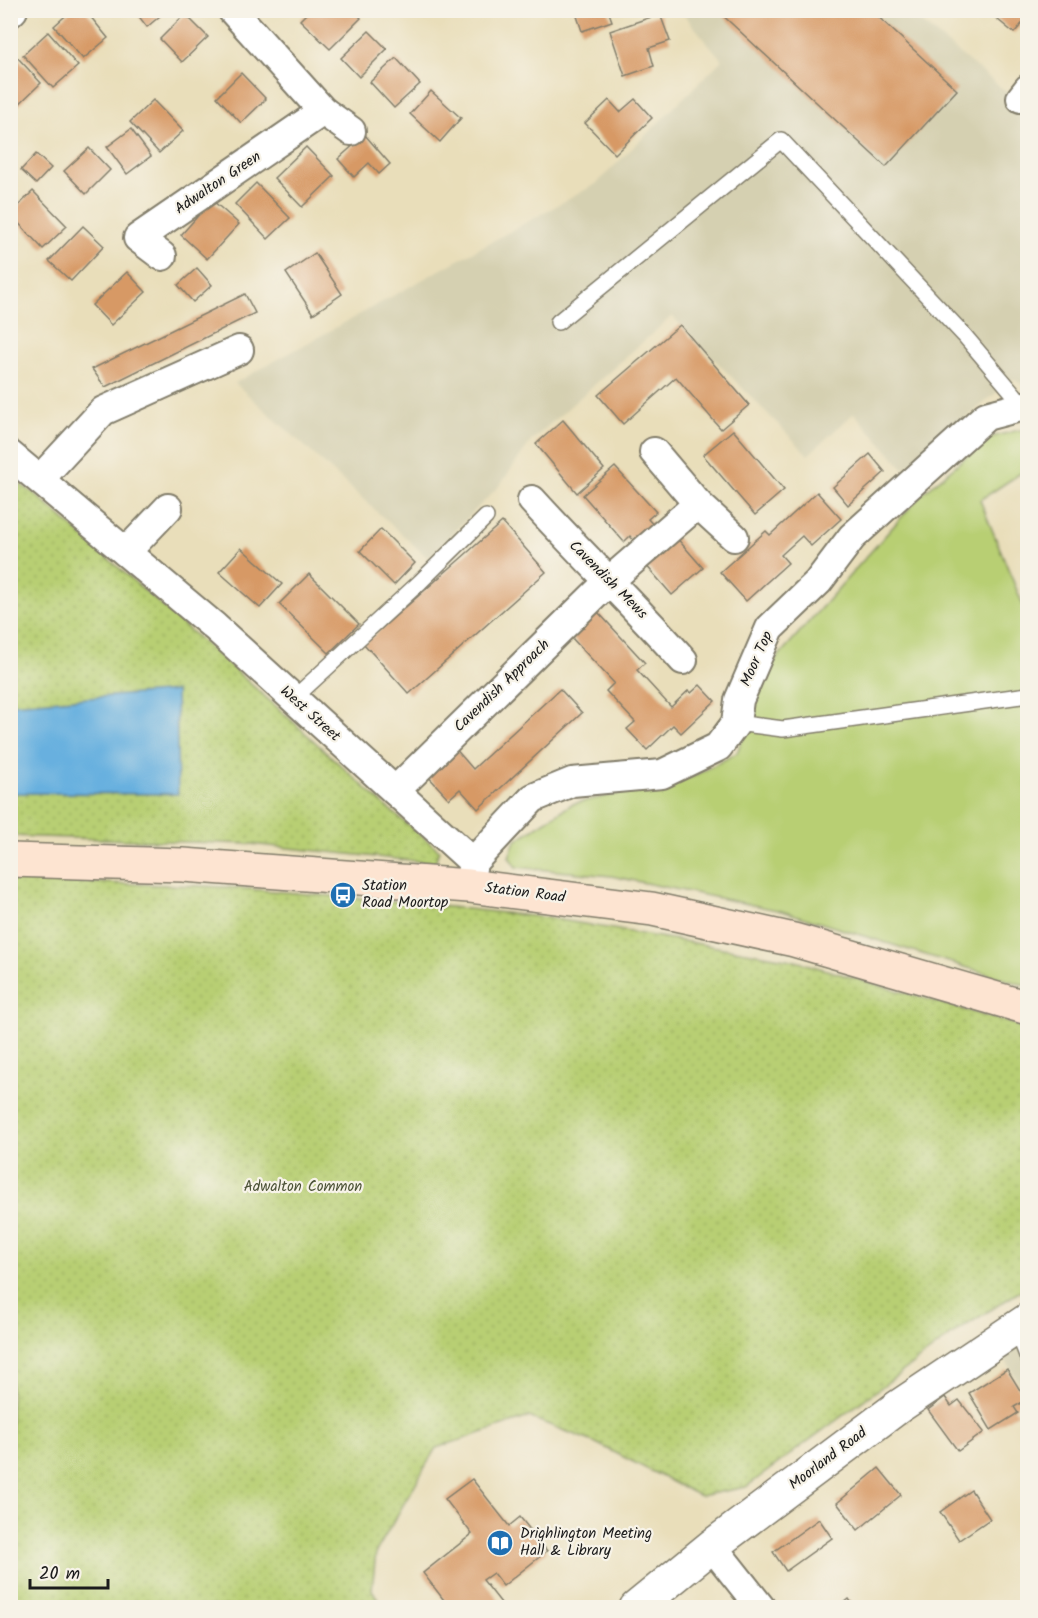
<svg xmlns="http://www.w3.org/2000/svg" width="1038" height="1618" font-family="Kalam,sans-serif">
<defs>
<pattern id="park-dots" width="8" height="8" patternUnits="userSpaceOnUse" patternTransform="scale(1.5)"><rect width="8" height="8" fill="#b8cf73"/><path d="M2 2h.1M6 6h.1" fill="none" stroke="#9eb163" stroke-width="1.8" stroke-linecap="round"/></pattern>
</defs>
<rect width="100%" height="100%" fill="#f7f3e8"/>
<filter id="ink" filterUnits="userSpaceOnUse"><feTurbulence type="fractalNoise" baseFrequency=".0167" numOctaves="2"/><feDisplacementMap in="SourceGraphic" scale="12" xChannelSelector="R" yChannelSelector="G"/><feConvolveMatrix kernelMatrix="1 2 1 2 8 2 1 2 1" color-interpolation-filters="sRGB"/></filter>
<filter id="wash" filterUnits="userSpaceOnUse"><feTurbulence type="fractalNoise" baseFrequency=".008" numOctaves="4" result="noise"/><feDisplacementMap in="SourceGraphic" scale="24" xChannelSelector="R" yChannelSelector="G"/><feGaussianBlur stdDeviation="1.35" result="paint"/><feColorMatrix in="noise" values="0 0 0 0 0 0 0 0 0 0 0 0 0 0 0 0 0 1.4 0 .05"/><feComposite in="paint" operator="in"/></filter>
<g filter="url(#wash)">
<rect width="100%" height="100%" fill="#e9deba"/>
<g fill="#d5d0b1">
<path d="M681 11H907L1025 107 1027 105V387L1013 379 904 469 854 413 808 455 672 316 531 441 500 485 428 558 235 383 596 184 722 60Z"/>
<path d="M1027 1339V1398L1001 1352Z"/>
</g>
<path fill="#b8cf73" stroke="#6a7648" stroke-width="1.5" d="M1019 430 1027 432V469L980 500 1027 615V986L782 911 611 876 516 867 509 857 515 841 572 804 692 777 737 753 767 669 922 494 988 438Z"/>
<g fill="url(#park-dots)" stroke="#6a7648" stroke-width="1.5">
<path d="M10 477 36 495 279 709 384 805 439 850 435 863 250 844 11 836Z"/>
<path d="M11 880 225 887 413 903 549 918 792 960 1027 1028V1287L960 1329 746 1487 700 1496 596 1443 529 1417 436 1448 376 1552 372 1590 383 1607H11Z"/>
</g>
<path fill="#67b0df" stroke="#42667e" stroke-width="1.5" d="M176 691 178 794 11 793V704Z"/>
<g id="blocks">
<g fill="#d79965">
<path d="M72 10H85L108 38 83 59 54 26Z"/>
<path d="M134 10H167L147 27Z"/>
<path d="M310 10H353L361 18 330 49 300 20Z"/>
<path d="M575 10H608L612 21 582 31Z"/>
<path d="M717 10H871L957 90 886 167Z"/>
<path d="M986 10H1021L1028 17 1014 33Z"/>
<path d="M185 14 208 37 182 62 160 39Z"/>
<path d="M660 14 670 41 649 48 654 66 625 76 610 31Z"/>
<path d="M369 31 387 49 359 77 341 58Z"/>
<path d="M48 32 78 66 53 88 23 55Z"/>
<path d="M18 58 41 83 14 109 10 105V65Z"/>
<path d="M396 58 420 84 394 108 370 82Z"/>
<path d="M241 73 266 99 241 123 217 97Z"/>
<path d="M431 91 461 118 440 142 410 114Z"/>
<path d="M635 99 652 118 615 154 585 123 609 100 620 112Z"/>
<path d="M153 100 183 131 159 153 130 122Z"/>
<path d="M131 129 151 156 127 174 107 147Z"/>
<path d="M365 135 390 164 379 174 369 163 354 177 338 159Z"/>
<path d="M306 147 334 176 302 207 274 178Z"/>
<path d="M89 148 110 170 86 194 64 171Z"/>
<path d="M36 154 51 168 36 184 21 170Z"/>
<path d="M256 183 290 218 268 239 235 204Z"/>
<path d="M33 191 67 226 43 249 10 214Z"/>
<path d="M212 200 239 224 207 259 181 235Z"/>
<path d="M83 226 104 246 71 281 49 261Z"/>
<path d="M315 253 342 294 313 314 286 273Z"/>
<path d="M197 268 212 285 193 302 178 285Z"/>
<path d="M127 272 146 292 111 325 92 305Z"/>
<path d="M245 294 255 313 105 387 92 369Z"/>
<path d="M680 325 749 405 721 429 676 377 623 424 598 395Z"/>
<path d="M563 420 604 469 577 493 536 444Z"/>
<path d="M733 430 784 490 755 515 703 455Z"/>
<path d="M870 454 885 472 848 505 833 487Z"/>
<path d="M615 467 656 512 648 519 668 542 675 536 703 568 672 595 645 564 650 560 630 536 624 542 583 495Z"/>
<path d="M817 492 841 519 811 546 802 536 781 555 788 563 746 601 720 572 766 531 770 535Z"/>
<path d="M502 522 546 572 409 694 364 644Z"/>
<path d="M381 529 415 563 394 585 360 551Z"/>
<path d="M241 548 282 584 260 608 219 572Z"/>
<path d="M309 574 359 624 329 653 279 604Z"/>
<path d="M597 611 645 663 637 670 671 707 689 690 691 693 700 685 715 701 681 733 673 725 647 750 627 729 635 722 606 691 614 683 570 636Z"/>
<path d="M560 689 582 713 478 809 460 789 449 799 425 773 454 747 473 769Z"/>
<path d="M1007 1369 1026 1400 1014 1407 1018 1413 991 1430 969 1393Z"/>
<path d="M945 1397 951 1406 959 1400 984 1432 958 1451 928 1410Z"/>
<path d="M879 1468 901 1495 858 1530 837 1503Z"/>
<path d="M472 1479 509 1526 520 1517 547 1551 503 1586 493 1573 483 1580 505 1608H450L423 1573 472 1534 445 1499Z"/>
<path d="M971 1490 990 1519 959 1540 940 1512Z"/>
<path d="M819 1519 832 1538 786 1571 773 1552Z"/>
<path d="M849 1599 855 1608H838Z"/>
</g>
</g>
</g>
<g filter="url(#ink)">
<use href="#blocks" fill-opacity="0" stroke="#827d6b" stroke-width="1.5"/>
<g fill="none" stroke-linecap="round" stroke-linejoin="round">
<defs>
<g id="service">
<path d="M558 322 781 140 964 335 1024 406"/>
<path d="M293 699 420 582 486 517"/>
<path d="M736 723 783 729 1028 695"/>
<path d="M1016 1327 1028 1358"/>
</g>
<g id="minor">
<path d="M10 13 13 10"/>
<path d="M1021 98 1028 89"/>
<path d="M323 111 351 131"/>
<path d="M162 256 138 238 323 111 232 10"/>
<path d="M654 452 698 504 734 537"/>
<path d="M10 455 215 627 473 862 470 880"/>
<path d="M40 479 103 411 239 350"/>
<path d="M532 500C582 555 634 605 683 660"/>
<path d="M126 552 168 508"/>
<path d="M395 791 608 582 698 504"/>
<path d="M473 862 533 798 572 782 662 774 718 747 736 723 739 700 770 628 818 582 852 537 986 416 1024 406 1028 408"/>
<path d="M712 1546 761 1608"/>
</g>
<path id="tertiary" d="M636 1608 712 1546 898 1407 1028 1320"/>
<path id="secondary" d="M10 860 183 865 469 886 652 909 794 940 1028 1008"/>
</defs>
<use href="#service" stroke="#827d6b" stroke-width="18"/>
<use href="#minor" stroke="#827d6b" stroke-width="32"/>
<use href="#tertiary" stroke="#827d6b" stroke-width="36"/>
<use href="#secondary" stroke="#827d6b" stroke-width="36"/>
<use href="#service" stroke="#fff" stroke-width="15"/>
<use href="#minor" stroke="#fff" stroke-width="28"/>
<use href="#tertiary" stroke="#fff" stroke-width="33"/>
<use href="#secondary" stroke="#fde4d1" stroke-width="33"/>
</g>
</g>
<defs>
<symbol id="bus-disc" viewBox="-11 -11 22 22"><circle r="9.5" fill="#1f6fb2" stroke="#f7f3e8"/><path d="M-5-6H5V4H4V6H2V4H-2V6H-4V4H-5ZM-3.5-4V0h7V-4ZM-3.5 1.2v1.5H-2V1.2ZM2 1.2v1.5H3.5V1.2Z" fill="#fff"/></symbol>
<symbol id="library-disc" viewBox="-11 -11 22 22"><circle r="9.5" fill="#1f6fb2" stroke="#f7f3e8"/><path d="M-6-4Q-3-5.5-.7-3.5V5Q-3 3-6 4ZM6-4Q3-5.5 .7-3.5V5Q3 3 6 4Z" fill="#fff"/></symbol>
</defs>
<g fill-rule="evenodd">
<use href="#bus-disc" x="328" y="880" width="30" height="30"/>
<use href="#library-disc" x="485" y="1528" width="30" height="30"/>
</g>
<g text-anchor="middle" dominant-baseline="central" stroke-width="4.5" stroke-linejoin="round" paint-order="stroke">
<g font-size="15" fill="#1c1c1c" stroke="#f7f3e8">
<text transform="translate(218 183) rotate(-34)">Adwalton Green</text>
<text transform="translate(608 580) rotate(45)">Cavendish Mews</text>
<text transform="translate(757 659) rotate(-66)">Moor Top</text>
<text transform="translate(502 686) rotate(-44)">Cavendish Approach</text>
<text transform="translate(310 714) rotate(42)">West Street</text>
<text transform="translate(525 893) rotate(7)">Station Road</text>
<text transform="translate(828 1459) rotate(-37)">Moorland Road</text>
</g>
<g font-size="15" fill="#1c1c1c" stroke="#f7f3e8" text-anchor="start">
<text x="362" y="886">Station<tspan x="362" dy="17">Road Moortop</tspan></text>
<text x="520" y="1534">Drighlington Meeting<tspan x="520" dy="17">Hall &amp; Library</tspan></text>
</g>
<g font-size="15" fill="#4b5236" stroke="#f7f3e8">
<text x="303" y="1187">Adwalton Common</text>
</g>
</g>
<rect width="1038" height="1618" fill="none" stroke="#f7f3e8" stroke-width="36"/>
<path d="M30 1579v9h78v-9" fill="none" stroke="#1c1c1c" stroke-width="3"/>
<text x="39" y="1579" font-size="18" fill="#1c1c1c" stroke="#f7f3e8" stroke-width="4.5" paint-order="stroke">20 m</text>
</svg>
